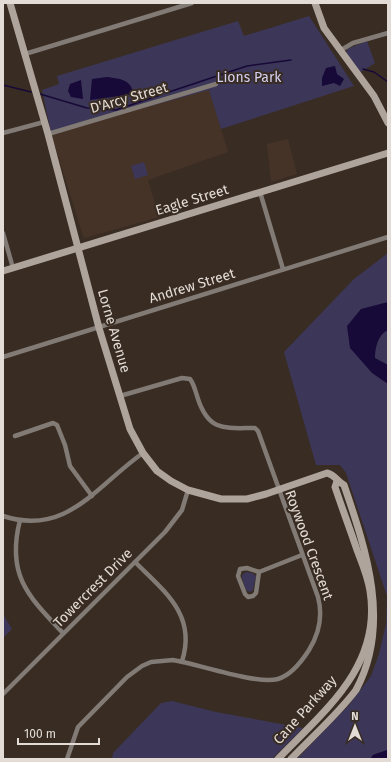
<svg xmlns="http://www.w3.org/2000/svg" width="391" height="762" font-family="'Fira Sans',sans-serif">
<rect width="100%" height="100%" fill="#392c23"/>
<g fill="#463327">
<path d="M209 89 228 152 148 180 159 217 85 238 83 236 51 133Z"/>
<path d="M288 139 297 174 271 182 267 144Z"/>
</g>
<g fill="#3c3758">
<path d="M309 16 354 86 221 129 209 90 51 133 42 90 59 84 57 76 238 21 244 36Z"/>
<path d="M367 41 375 63 359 73 346 55 347 49Z"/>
<path d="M144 162 148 175 135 179 131 166Z"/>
<path d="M388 253V759H297L349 705 371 676 379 654 386 624 387 596 346 473 340 465H316L284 352 354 279Z"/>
<path d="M246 572 252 573 256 576 253 590 250 592 246 590 242 578V575Z"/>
<path d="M3 614 12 629 3 638Z"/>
<path d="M172 701 216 712 303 728 272 759H112L113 753 161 703Z"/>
</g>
<g fill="#170938">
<path d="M335 66 337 74 344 79 340 86 334 83 322 86V78L326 68Z"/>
<path d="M107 77C121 79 130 79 134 94L90 100 92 79Z"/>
<path d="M81 80 83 99 71 97 68 91 70 84Z"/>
<path d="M388 302V330C378 334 375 348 375 358L388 365V384L372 373 350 348 347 326 361 309Z"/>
</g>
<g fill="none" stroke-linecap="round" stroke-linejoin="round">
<g stroke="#170938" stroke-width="1.5">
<path d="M363 69 374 72 388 82"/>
<path d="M3 85 31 92"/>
<path d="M169 92 247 66 291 60"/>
<path d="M40 94 87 108 116 110 160 95"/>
</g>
<path stroke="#170938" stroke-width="10" d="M376 759 388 755"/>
<g stroke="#817a75" stroke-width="4.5">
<path d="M341 50 353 43 388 33"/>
<path d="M25 54 192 3"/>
<path d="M3 133 44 122"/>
<path d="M48 134 216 84"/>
<path d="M260 192 283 269"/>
<path d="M3 233 13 268"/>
<path d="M3 357 388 237"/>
<path d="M15 436 53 423 57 425 65 445 70 466 92 496"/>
<path d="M3 516C67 537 97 485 143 453"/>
<path d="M20 520C6 575 28 596 63 633"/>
<path d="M135 562C164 591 197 615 182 661"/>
<path d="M259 572 256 593 253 596 248 597 245 594 238 576 240 569 247 568 259 572 302 555"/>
<path d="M3 694 165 532 182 510 188 490"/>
<path d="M67 759 78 727 127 677 142 666 151 662 173 660C198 664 257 685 278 679 291 675 302 661 309 650 319 634 323 616 318 597L258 431 255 428C225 428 209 432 198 399 196 393 194 384 190 379L182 378 120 396"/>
</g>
<g stroke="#afa49c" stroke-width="7">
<path d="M10 3 48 134 99 328 130 429 143 453 157 471 171 481 188 490 221 499H247L266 494 327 473C335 475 337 481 344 485 367 552 391 625 356 690 338 714 312 737 291 759"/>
<path d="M315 3 324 28 374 96 388 123"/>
<path d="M3 271 388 153"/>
<path d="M278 759C325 710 382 666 370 591 368 577 362 563 357 550 350 529 342 508 335 487L337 481"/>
</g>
</g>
<g text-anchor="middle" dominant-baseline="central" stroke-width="4" stroke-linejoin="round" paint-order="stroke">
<g font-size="14" fill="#d4d0f2" stroke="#392c23">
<text x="249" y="77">Lions Park</text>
</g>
<g font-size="14" fill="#e3dbd5" stroke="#392c23">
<text transform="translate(129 98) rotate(-16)">D'Arcy Street</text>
<text transform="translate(192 200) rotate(-17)">Eagle Street</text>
<text transform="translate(192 286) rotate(-17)">Andrew Street</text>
<text transform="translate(114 331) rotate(74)">Lorne Avenue</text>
<text transform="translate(309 545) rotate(70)">Roywood Crescent</text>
<text transform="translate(93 588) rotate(-45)">Towercrest Drive</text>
<text transform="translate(305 710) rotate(-48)">Cane Parkway</text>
</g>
</g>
<rect width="391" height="762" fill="none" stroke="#e3dbd5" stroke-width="8"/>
<g transform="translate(355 726)" stroke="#392c23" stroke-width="3" paint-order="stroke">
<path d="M0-3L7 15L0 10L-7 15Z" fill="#e3dbd5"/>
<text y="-6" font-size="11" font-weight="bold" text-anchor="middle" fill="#e3dbd5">N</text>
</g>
<path d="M18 738v6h81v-6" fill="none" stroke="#e3dbd5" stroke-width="2"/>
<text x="24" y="738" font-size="12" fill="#e3dbd5" stroke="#392c23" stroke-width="3" paint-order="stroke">100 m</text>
</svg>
